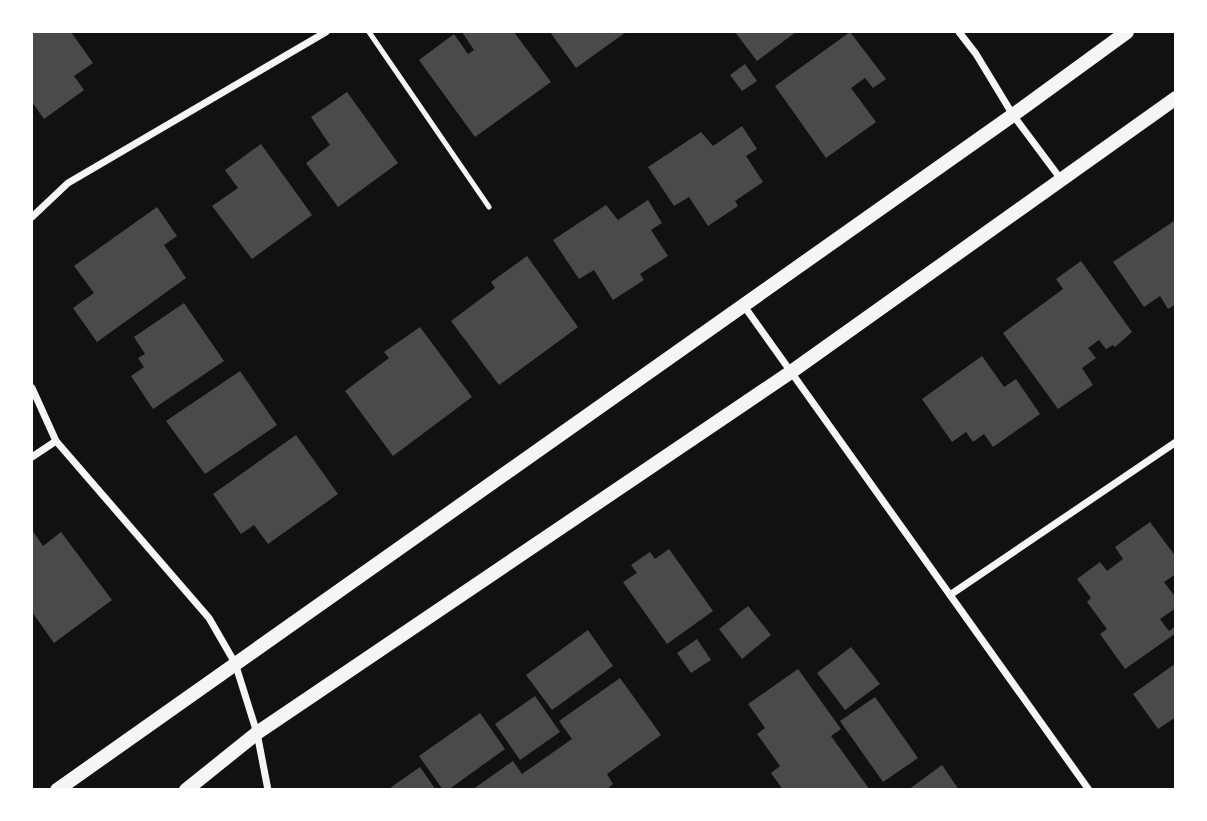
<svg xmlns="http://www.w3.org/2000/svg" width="1207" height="821" font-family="'DM Sans',sans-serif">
<rect width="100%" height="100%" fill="#111"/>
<g fill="#4a4a4a">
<path d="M32 32H71L93 63 74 76 84 90 44 119 32 102Z"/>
<path d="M462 32H514L551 82 475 137 419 60 454 34 468 54 474 50Z"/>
<path d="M550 32H626L576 68Z"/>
<path d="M735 32H796L757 61Z"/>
<path d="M850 32 886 79 873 88 865 78 851 88 876 122 826 158 775 86Z"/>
<path d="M745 64 757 81 742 91 730 75Z"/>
<path d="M347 92 398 163 338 207 306 163 330 145 311 117Z"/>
<path d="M742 126 757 149 746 156 763 182 735 201 738 206 708 226 689 197 674 206 648 167 701 132 713 146Z"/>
<path d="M261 144 312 215 252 259 212 206 238 188 225 170Z"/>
<path d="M648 200 662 223 651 230 668 256 640 274 644 280 613 300 594 270 579 279 553 240 606 205 618 220Z"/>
<path d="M157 207 177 236 164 245 186 278 97 342 73 308 94 293 74 266Z"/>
<path d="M1174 221 1176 304 1168 309 1160 296 1144 307 1113 262Z"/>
<path d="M527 256 578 327 499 385 451 321 495 288 491 282Z"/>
<path d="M1081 261 1132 332 1115 347 1113 345 1106 349 1099 340 1088 348 1096 358 1082 368 1093 385 1058 409 1003 333 1063 289 1056 279Z"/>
<path d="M184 303 224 361 153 409 131 376 144 367 138 358 145 354 134 337Z"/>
<path d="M420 327 472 397 393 456 345 391 389 358 384 352Z"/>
<path d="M982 356 1004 387 1016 379 1040 414 993 447 984 434 973 442 966 432 952 442 922 399Z"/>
<path d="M240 371 277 425 205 474 166 421Z"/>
<path d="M296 435 338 494 268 544 254 525 241 534 213 494Z"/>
<path d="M1150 522 1176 557V574L1164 582 1176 598V608L1160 619 1169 631 1176 626V633L1125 669 1100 634 1107 629 1087 602 1091 598 1077 579 1100 562 1107 571 1123 559 1115 547Z"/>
<path d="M32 530 43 546 61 532 112 600 54 643 32 612Z"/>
<path d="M669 549 713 611 667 644 623 582 637 573 631 565 650 552 655 559Z"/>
<path d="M748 606 771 635 742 659 719 629Z"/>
<path d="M588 630 613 666 552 710 526 675Z"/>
<path d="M697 639 711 660 691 673 677 653Z"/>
<path d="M851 647 880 684 845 710 817 673Z"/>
<path d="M1176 663V717L1158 729 1133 694Z"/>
<path d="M798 669 841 729 831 736 870 790H783L771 773 780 766 757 734 765 728 748 704Z"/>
<path d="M620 678 661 735 607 774 613 784 606 790H472L513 761 522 774 572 739 559 721Z"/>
<path d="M535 696 560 732 520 760 495 724Z"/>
<path d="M875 697 918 758 883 782 840 721Z"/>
<path d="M480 713 505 749 448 790H443L419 756Z"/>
<path d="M942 765 959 790H908Z"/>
<path d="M420 767 436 790H387Z"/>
</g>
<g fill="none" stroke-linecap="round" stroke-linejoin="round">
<path stroke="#f5f5f5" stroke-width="5" d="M369 32 489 207"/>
<g stroke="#f5f5f5" stroke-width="7">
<path d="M959 32 976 54 1013 115 1060 178"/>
<path d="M32 217 68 183 326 32"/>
<path d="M744 306 1089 790"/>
<path d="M32 388 56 441 209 618 235 663 257 733 268 790"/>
<path d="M32 457 56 441"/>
<path d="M950 595 1176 442"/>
</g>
<g stroke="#f5f5f5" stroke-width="14">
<path d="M57 790 1013 115 1127 32"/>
<path d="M186 790 257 733 791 372 1176 98"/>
</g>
</g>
<rect width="1207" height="821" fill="none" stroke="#ffffff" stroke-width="66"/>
</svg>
